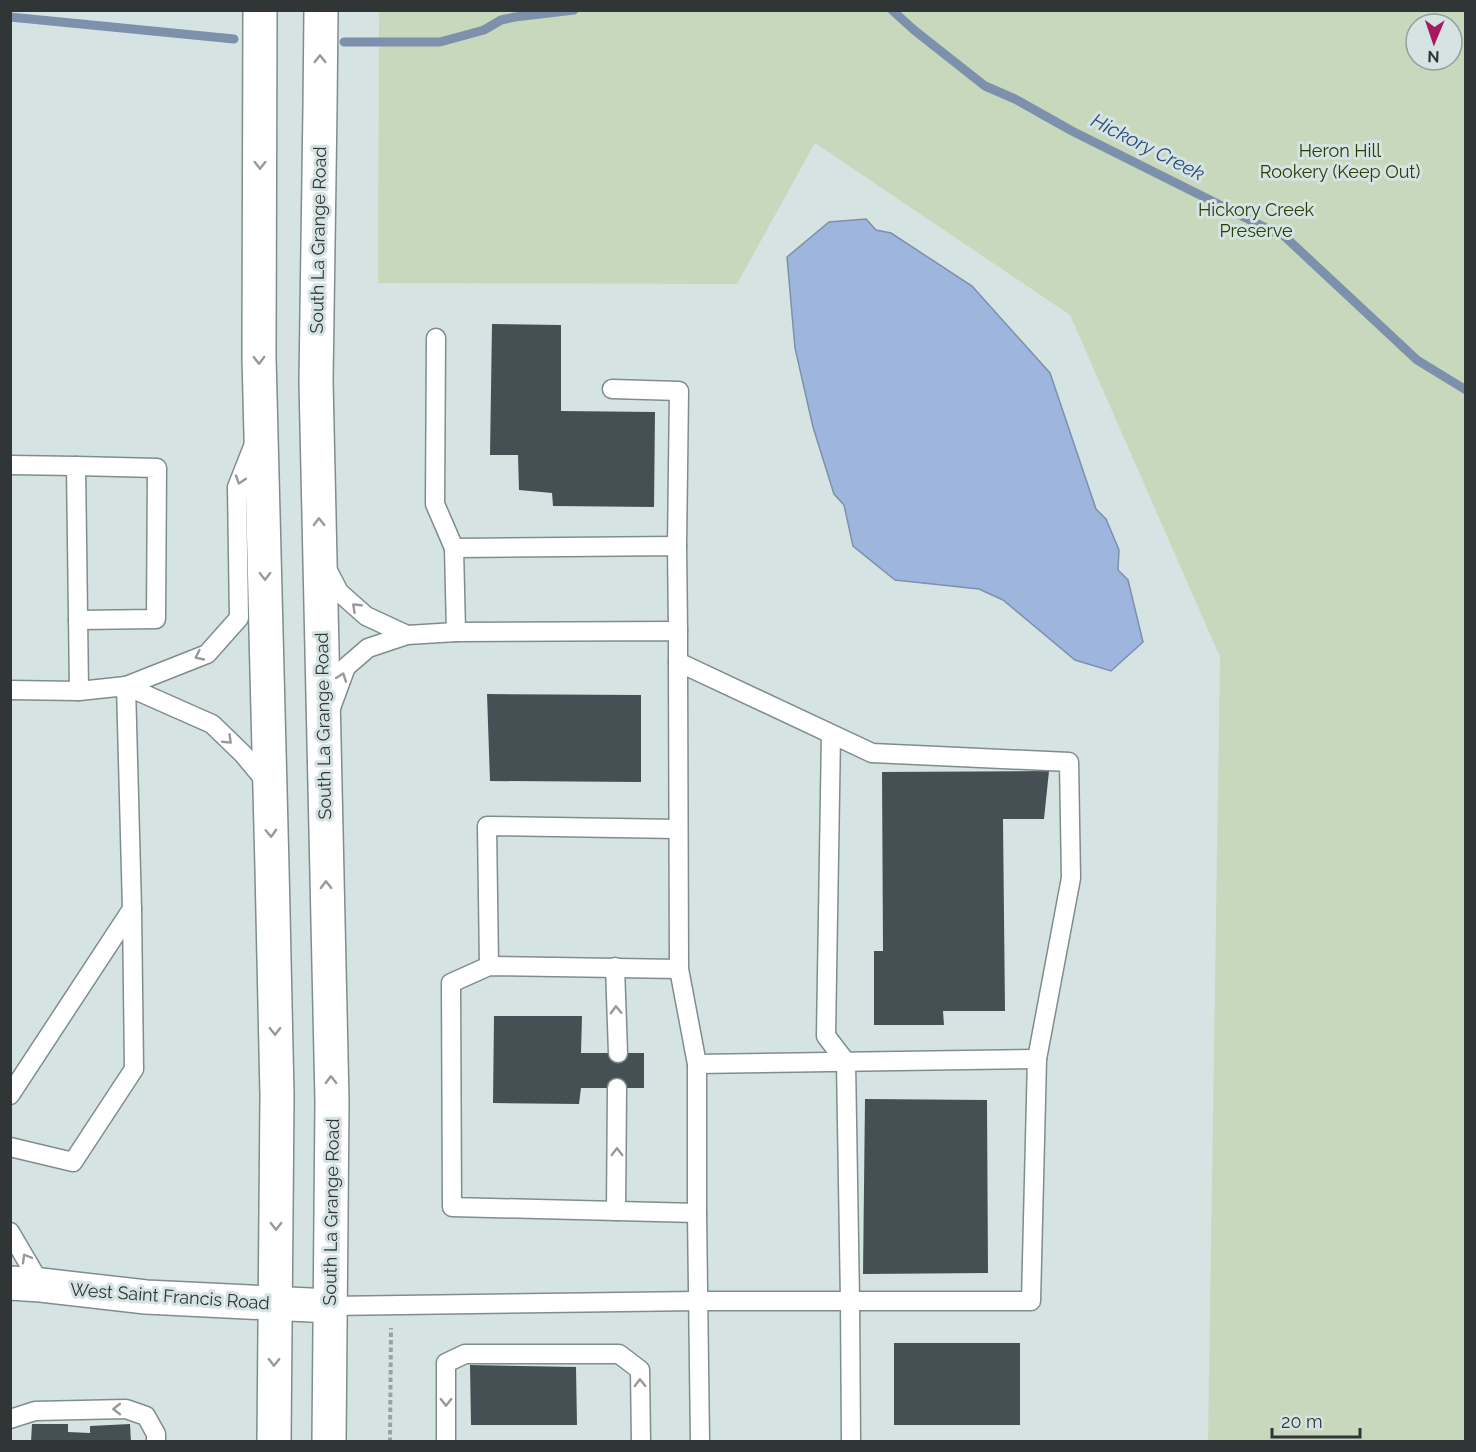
<svg xmlns="http://www.w3.org/2000/svg" width="1476" height="1452" font-family="Raleway,sans-serif">
<rect width="100%" height="100%" fill="#d5e4e3"/>
<path fill="#c8d8bd" fill-rule="evenodd" d="M379 11H1465V1441H1208L1220 657 1070 315 815 143 737 284 378 283ZM1416 24H1452V60H1416Z"/>
<path fill="#9eb6de" stroke="#7d90ac" stroke-width="1.5" d="M866 219 876 230 891 233 972 286 1050 373 1096 509 1106 519 1119 550 1118 570 1128 580 1143 642 1111 671 1075 660 1003 600 979 589 895 580 853 546 844 505 834 494 813 427 795 348 787 257 829 222Z"/>
<g fill="none" stroke-linecap="round" stroke-linejoin="round">
<g stroke="#7d90ac" stroke-width="9">
<path d="M892 10 914 30 985 86 1015 99 1072 131 1274 232 1282 234 1417 360 1466 390"/>
<path d="M10 17 234 39"/>
<path d="M344 42H440L484 30 501 20 515 17 574 10"/>
</g>
</g>
<g fill="#455055">
<path d="M492 324 561 325V411L655 412 654 507 553 506 552 493 519 490 518 455H490Z"/>
<path d="M487 694 641 695V782L490 781Z"/>
<path d="M1049 771 1044 819H1003L1005 1011H943L944 1025H874V951H883L882 772Z"/>
<path d="M494 1016H582L581 1053H644V1088H581L579 1104 493 1103Z"/>
<path d="M865 1099 987 1100 988 1273 863 1274Z"/>
<rect x="894" y="1343" width="126" height="82"/>
<path d="M470 1365 576 1367 577 1425H471Z"/>
<path d="M32 1424H68V1432L90 1433V1426L130 1424 131 1442H31Z"/>
</g>
<g fill="none" stroke-linecap="round" stroke-linejoin="round">
<defs>
<g id="service">
<path d="M436 338 435 504 454 548"/>
<path d="M612 389 679 391 677 546"/>
<path d="M254 444 237 487 239 618 207 654 126 686 212 724 243 754 268 784"/>
<path d="M10 465 76 466 79 691"/>
<path d="M76 466 157 468 156 619 78 620"/>
<path d="M326 567 339 592 366 616 407 635"/>
<path d="M456 632 454 548 677 546 678 631"/>
<path d="M678 662 679 969 697 1064V1213L700 1442"/>
<path d="M10 690 79 691 126 686 132 909 10 1095"/>
<path d="M831 734 826 1036 846 1062 850 1301 851 1442"/>
<path d="M489 966 487 826 678 829"/>
<path d="M615 967 618 1053"/>
<path d="M679 969 489 966 451 983 452 1207 697 1213"/>
<path d="M697 1064 1037 1059"/>
<path d="M10 1147 73 1162 134 1069 132 909"/>
<path d="M616 1211 617 1088"/>
<path d="M10 1232 41 1285"/>
<path d="M330 1306 698 1301H1031L1037 1059 1071 878 1069 762 872 753 678 662V631L456 632 407 635 368 648 346 667 331 708"/>
<path d="M10 1419 35 1411 126 1409 146 1416 156 1434V1442"/>
<path d="M446 1442V1363L465 1354H619L640 1370 641 1442"/>
</g>
<path id="tertiary" d="M10 1283 41 1285 146 1297 330 1306"/>
<g id="primary">
<path d="M260 10 259 357 272 868 277 1095 274 1442"/>
<path d="M321 10 320 107 316 381 332 1101 329 1442"/>
</g>
</defs>
<use href="#service" stroke="#7f8d8d" stroke-width="21"/>
<use href="#tertiary" stroke="#7f8d8d" stroke-width="36"/>
<use href="#primary" stroke="#7f8d8d" stroke-width="36"/>
<path stroke="#97a3a2" stroke-width="4" stroke-dasharray="4.5 3" stroke-linecap="butt" d="M390 1442 391 1328"/>
<use href="#service" stroke="#fff" stroke-width="18"/>
<use href="#tertiary" stroke="#fff" stroke-width="33"/>
<use href="#primary" stroke="#fff" stroke-width="33"/>
</g>
<defs><path id="oneway-chevron" d="M-2-3.5L2.5 0L-2 3.5" fill="none" stroke-width="1.6" stroke-linecap="round" stroke-linejoin="round" transform="scale(1.5)"/></defs>
<g stroke="#989a9a">
<use href="#oneway-chevron" transform="translate(320 59) rotate(-90)"/>
<use href="#oneway-chevron" transform="translate(260 165) rotate(90)"/>
<use href="#oneway-chevron" transform="translate(259 360) rotate(89)"/>
<use href="#oneway-chevron" transform="translate(240 480) rotate(108)"/>
<use href="#oneway-chevron" transform="translate(319 522) rotate(-91)"/>
<use href="#oneway-chevron" transform="translate(265 576) rotate(89)"/>
<use href="#oneway-chevron" transform="translate(356 607) rotate(-137)"/>
<use href="#oneway-chevron" transform="translate(199 656) rotate(155)"/>
<use href="#oneway-chevron" transform="translate(342 677) rotate(-70)"/>
<use href="#oneway-chevron" transform="translate(228 740) rotate(44)"/>
<use href="#oneway-chevron" transform="translate(271 833) rotate(88)"/>
<use href="#oneway-chevron" transform="translate(326 885) rotate(-91)"/>
<use href="#oneway-chevron" transform="translate(616 1010) rotate(-92)"/>
<use href="#oneway-chevron" transform="translate(275 1031) rotate(89)"/>
<use href="#oneway-chevron" transform="translate(331 1080) rotate(-91)"/>
<use href="#oneway-chevron" transform="translate(617 1152) rotate(-90)"/>
<use href="#oneway-chevron" transform="translate(276 1226) rotate(90)"/>
<use href="#oneway-chevron" transform="translate(26 1258) rotate(-120)"/>
<use href="#oneway-chevron" transform="translate(274 1362) rotate(91)"/>
<use href="#oneway-chevron" transform="translate(640 1383) rotate(-91)"/>
<use href="#oneway-chevron" transform="translate(446 1402) rotate(90)"/>
<use href="#oneway-chevron" transform="translate(117 1409) rotate(-180)"/>
</g>
<g text-anchor="middle" dominant-baseline="central" stroke-width="6" stroke-linejoin="round" paint-order="stroke">
<g font-size="18" fill="#254102" stroke="#d5e4e3">
<text x="1340" y="150">Heron Hill<tspan x="1340" dy="21">Rookery (Keep Out)</tspan></text>
<text x="1256" y="209">Hickory Creek<tspan x="1256" dy="21">Preserve</tspan></text>
</g>
<g font-size="18" fill="#303636" stroke="#d5e4e3">
<text transform="translate(318 240) rotate(-89)">South La Grange Road</text>
<text transform="translate(323 726) rotate(-91)">South La Grange Road</text>
<text transform="translate(331 1212) rotate(-89)">South La Grange Road</text>
<text transform="translate(170 1296) rotate(4)">West Saint Francis Road</text>
</g>
<g font-size="20" font-style="italic" fill="#2c4a7d" stroke="#d5e4e3">
<text transform="translate(1148 147) rotate(27)">Hickory Creek</text>
</g>
</g>
<rect width="1476" height="1452" fill="none" stroke="#303636" stroke-width="24"/>
<g transform="translate(1434 42) rotate(182)"><circle r="28" fill="#d5e4e3" stroke="#939e9e" stroke-width="1.5"/>
<path d="M0-4.5L10 22L0 15L-10 22Z" fill="#a51a60"/>
<text y="-9" font-size="16" font-weight="bold" text-anchor="middle" fill="#303636">N</text>
</g>
<path d="M1272 1428v9h88v-9" fill="none" stroke="#303636" stroke-width="3"/>
<text x="1281" y="1428" font-size="18" fill="#303636" stroke="#d5e4e3" stroke-width="4.5" paint-order="stroke">20 m</text>
</svg>
